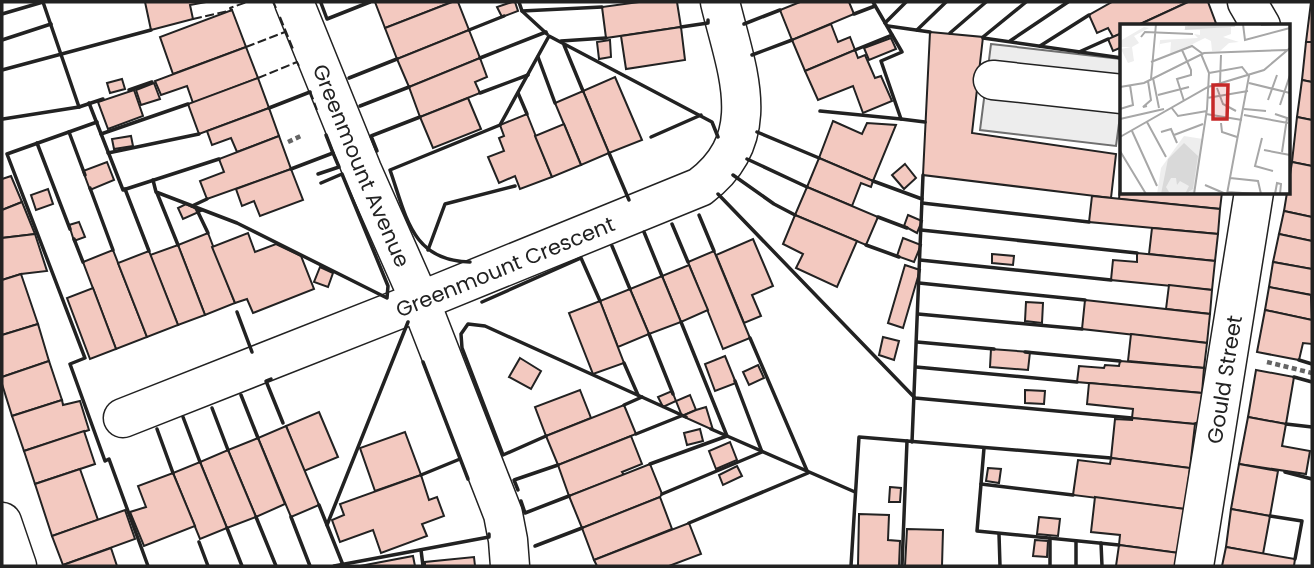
<svg xmlns="http://www.w3.org/2000/svg" width="1314" height="568" font-family="Poppins,sans-serif">
<rect width="100%" height="100%" fill="#fff"/>
<path fill="#ededed" stroke="#6f6f6f" stroke-width="2" d="M991 44 1121 59 1120 116 1116 146 980 130Z"/>
<g fill="#f3c9c0" stroke="#222" stroke-width="2">
<path d="M145 2H206L190 5 193 19 151 30Z"/>
<path d="M375 2H452L385 28Z"/>
<path d="M452 2H458L469 30 397 59 385 28Z"/>
<path d="M512 2H515L518 11 502 17 497 7Z"/>
<path d="M639 2H677L681 27 606 38 602 7Z"/>
<path d="M800 2H849L854 14 792 40 780 10Z"/>
<path d="M1112 2H1188L1136 26H1122V33L1113 37 1108 28 1097 33 1089 15Z"/>
<path d="M1188 2H1208L1217 26H1136Z"/>
<path d="M1311 2H1312V42H1306Z"/>
<path d="M232 10 246 47 173 74 160 37Z"/>
<path d="M831 24 838 42 850 37 855 50 805 71 792 40Z"/>
<path d="M681 27 685 60 626 69 621 36Z"/>
<path d="M469 30 480 58 409 87 397 59Z"/>
<path d="M930 32 983 37 972 133 1116 154 1111 198 923 175Z"/>
<path d="M1122 33V47L1113 51 1108 39Z"/>
<path d="M891 38 896 49 869 60 864 48Z"/>
<path d="M610 40 611 57 599 59 597 42Z"/>
<path d="M1306 42H1312V82L1302 80Z"/>
<path d="M246 47 258 78 193 103 187 86 161 95 155 81Z"/>
<path d="M855 50 858 58 865 55 875 78 881 76 892 101 863 113 853 86 818 100 805 71Z"/>
<path d="M480 58 487 77 475 82 480 93 420 117 409 87Z"/>
<path d="M615 77 642 140 609 153 583 91Z"/>
<path d="M258 78 269 108 199 134 188 104Z"/>
<path d="M122 79 125 89 110 93 107 83Z"/>
<path d="M1302 80 1312 82V120L1297 117Z"/>
<path d="M154 83 160 99 141 105 136 90Z"/>
<path d="M134 90 143 116 108 129 98 102Z"/>
<path d="M583 91 609 153 581 165 555 103Z"/>
<path d="M468 98 481 129 433 148 420 117Z"/>
<path d="M269 108 279 136 237 152 231 138 212 145 207 131Z"/>
<path d="M527 114 552 177 520 189 515 176 499 183 488 157 504 151 499 138 504 136 500 125Z"/>
<path d="M1297 117 1312 120V166L1292 162Z"/>
<path d="M833 121 862 134 867 123 896 125 873 181 819 158Z"/>
<path d="M564 124 581 165 552 177 535 136Z"/>
<path d="M131 136 133 146 114 149 112 139Z"/>
<path d="M279 136 291 169 207 199 200 181 224 172 219 159Z"/>
<path d="M819 158 873 181 871 187 861 183 852 206 807 187Z"/>
<path d="M107 162 114 180 90 190 83 171Z"/>
<path d="M1292 162 1312 166V217L1284 211Z"/>
<path d="M905 164 916 178 904 189 892 175Z"/>
<path d="M291 169 303 200 260 216 254 201 242 206 236 189Z"/>
<path d="M11 176 22 202 2 210V179Z"/>
<path d="M1121 179 1122 192H1222L1220 209 1119 199Z"/>
<path d="M807 187 878 217 866 245 795 215Z"/>
<path d="M48 189 53 204 36 210 31 195Z"/>
<path d="M1092 196 1220 209 1218 234 1089 222Z"/>
<path d="M22 202 35 234 2 238V210Z"/>
<path d="M186 204 201 211 183 219 178 208Z"/>
<path d="M1284 211 1312 217V241L1279 234Z"/>
<path d="M795 215 857 241 837 287 796 268 803 254 783 244Z"/>
<path d="M908 215 922 221 917 233 904 226Z"/>
<path d="M79 222 85 237 74 241 69 225Z"/>
<path d="M1152 228 1218 234 1215 261 1149 254Z"/>
<path d="M208 233 235 303 205 315 178 245Z"/>
<path d="M248 233 255 252 276 244 301 256 314 289 253 313 247 299 235 303 212 247Z"/>
<path d="M35 234 47 271 21 274 2 280V238Z"/>
<path d="M1279 234 1312 241V269L1273 262Z"/>
<path d="M903 238 921 245 914 262 897 256Z"/>
<path d="M753 239 773 286 752 295 761 316 744 323 716 255Z"/>
<path d="M178 245 205 315 178 325 150 255Z"/>
<path d="M113 250 147 337 116 349 83 262Z"/>
<path d="M149 251 178 325 147 337 118 263Z"/>
<path d="M714 251 750 338 723 349 688 262Z"/>
<path d="M1137 253 1215 261 1212 290 1111 280 1113 260 1137 262Z"/>
<path d="M992 254 1014 256 1013 265 992 263Z"/>
<path d="M1273 262 1312 269V295L1269 287Z"/>
<path d="M689 265 708 310 681 322 662 276Z"/>
<path d="M905 265 920 270 903 328 888 323Z"/>
<path d="M320 267 333 273 328 287 314 282Z"/>
<path d="M21 274 38 324 2 335V280Z"/>
<path d="M662 276 681 322 649 334 630 289Z"/>
<path d="M1169 285 1212 290 1210 314 1166 309Z"/>
<path d="M1269 287 1311 295 1312 320 1265 310Z"/>
<path d="M93 288 116 349 90 359 67 298Z"/>
<path d="M630 289 649 334 618 347 600 301Z"/>
<path d="M1085 300 1210 314 1207 343 1082 329Z"/>
<path d="M600 301 624 363 593 374 569 313Z"/>
<path d="M1026 302 1043 303 1042 323 1025 321Z"/>
<path d="M1265 310 1312 320V344L1303 343 1299 360 1257 352Z"/>
<path d="M38 324 49 361 2 377V335Z"/>
<path d="M1131 334 1207 343 1204 368 1128 361Z"/>
<path d="M883 337 899 341 894 360 879 355Z"/>
<path d="M991 349 1030 352 1028 370 990 367Z"/>
<path d="M725 356 736 383 715 391 705 364Z"/>
<path d="M520 358 541 371 531 389 509 377Z"/>
<path d="M49 361 62 400 12 416 2 384V377Z"/>
<path d="M1120 361 1204 368 1202 393 1077 382 1079 366 1104 368 1105 365 1119 366Z"/>
<path d="M758 365 764 378 749 385 743 372Z"/>
<path d="M1256 370 1294 377 1286 424 1248 417Z"/>
<path d="M1089 383 1202 393 1199 422 1193 424 1132 418 1133 409 1087 404Z"/>
<path d="M580 390 591 418 546 436 535 407Z"/>
<path d="M1025 390 1045 391 1044 404 1025 403Z"/>
<path d="M672 391 676 401 663 407 658 397Z"/>
<path d="M690 395 696 410 682 416 676 401Z"/>
<path d="M62 400 63 405 80 401 89 430 24 451 12 416Z"/>
<path d="M624 405 636 434 558 465 546 436Z"/>
<path d="M706 407 713 430 682 416 696 410Z"/>
<path d="M319 412 338 457 304 471 286 426Z"/>
<path d="M1248 417 1286 424 1282 446 1310 451 1306 474 1239 464Z"/>
<path d="M1132 418 1195 424 1190 468 1111 458 1115 419 1132 420Z"/>
<path d="M286 426 319 505 291 517 258 438Z"/>
<path d="M700 429 703 441 687 445 684 433Z"/>
<path d="M84 431 95 464 35 484 24 451Z"/>
<path d="M405 432 421 475 375 491 360 448Z"/>
<path d="M631 436 642 464 622 472 624 475 569 496 558 465Z"/>
<path d="M258 438 285 504 256 517 228 450Z"/>
<path d="M730 442 737 460 716 469 709 451Z"/>
<path d="M228 450 256 517 227 528 200 462Z"/>
<path d="M1111 458 1190 468 1185 509 1073 495 1078 460 1110 464Z"/>
<path d="M200 462 227 528 200 539 173 473Z"/>
<path d="M650 464 662 494 660 497 582 528 569 496Z"/>
<path d="M1239 464 1278 471 1270 516 1231 509Z"/>
<path d="M737 466 742 476 723 485 719 475Z"/>
<path d="M988 468 1001 469 999 483 986 481Z"/>
<path d="M80 469 98 520 52 536 35 484Z"/>
<path d="M173 473 195 526 144 546 130 512 146 507 138 486Z"/>
<path d="M421 475 429 500 437 497 444 516 422 524 427 536 381 553 373 530 340 542 332 520 344 515 340 504Z"/>
<path d="M890 487 901 488 900 502H889Z"/>
<path d="M660 497 672 529 594 560 582 528Z"/>
<path d="M1095 497 1185 509 1179 553 1119 545 1120 535 1091 532Z"/>
<path d="M1231 509 1270 516 1263 554 1226 547Z"/>
<path d="M125 510 135 539 63 565 52 536Z"/>
<path d="M859 514 889 515 888 540 900 541 899 566H858Z"/>
<path d="M1039 517 1060 519 1058 536 1037 534Z"/>
<path d="M689 523 701 554 669 566H597L594 560Z"/>
<path d="M907 529 943 530 942 566H905Z"/>
<path d="M1035 540 1048 541 1047 557 1033 556Z"/>
<path d="M1119 545 1179 553 1178 566H1105H1116Z"/>
<path d="M1226 547 1295 559 1294 566H1222Z"/>
<path d="M111 548 117 566H63V565Z"/>
<path d="M413 556 415 566H360Z"/>
<path d="M474 557 475 566H425V562Z"/>
</g>
<g fill="none" stroke-linecap="round" stroke-linejoin="round">
<defs>
<g id="minor">
<path id="s1" d="M294 2 362 170 420 301 503 514 508 540 510 566"/>
<path d="M1247 2 1261 26"/>
<path d="M993 80 1122 94"/>
<path id="s2" d="M123 418 420 301 700 187C767 137 736 69 720 2"/>
<path id="s3" d="M1194 566 1254 192"/>
</g>
<path id="major" d="M2 522 17 566"/>
</defs>
<use href="#minor" stroke="#222" stroke-width="41"/>
<use href="#major" stroke="#222" stroke-width="41"/>
<g stroke="#646464" stroke-width="4.5" stroke-dasharray="5 3.5" stroke-linecap="butt">
<path d="M288 142 303 135"/>
<path d="M1267 362 1312 373"/>
</g>
<use href="#minor" stroke="#fff" stroke-width="38"/>
<use href="#major" stroke="#fff" stroke-width="38"/>
<g stroke="#222" stroke-width="2" stroke-dasharray="9 3.5" stroke-linecap="butt">
<path d="M273 2 276 8"/>
<path d="M280 17 293 49"/>
<path d="M193 19 232 10 230 8 247 2"/>
<path d="M246 47 285 32"/>
<path d="M258 78 297 62 300 68"/>
<path d="M310 91 317 110"/>
</g>
<g stroke="#222" stroke-width="3.5">
<path d="M43 2 79 107"/>
<path d="M519 2 522 11 547 34"/>
<path d="M321 3 327 19 370 2"/>
<path d="M522 11 602 7"/>
<path d="M2 14 43 2"/>
<path d="M854 14 875 6"/>
<path d="M885 23 906 2"/>
<path d="M744 24 780 10"/>
<path d="M888 26 930 32"/>
<path d="M681 27 708 23V20"/>
<path d="M469 30 504 16"/>
<path d="M917 30 946 2"/>
<path d="M950 33 986 2"/>
<path d="M983 37 1026 2"/>
<path d="M983 38 1122 58"/>
<path d="M2 40 51 24"/>
<path d="M561 41 606 38"/>
<path d="M1010 41 1068 2"/>
<path d="M564 45 583 91"/>
<path d="M1040 46 1089 15"/>
<path d="M855 50 892 35"/>
<path d="M1079 52 1108 39"/>
<path d="M752 55 792 40"/>
<path d="M538 57 555 103"/>
<path d="M480 58 546 32"/>
<path d="M2 70 151 30"/>
<path d="M349 78 397 59"/>
<path d="M129 90 152 82"/>
<path d="M480 93 528 75"/>
<path d="M518 93 527 114"/>
<path d="M89 103 123 190 219 159"/>
<path d="M360 106 409 87"/>
<path d="M269 108 310 92"/>
<path d="M820 111 901 119 881 61 902 52 873 2"/>
<path d="M3 119 79 107 103 99"/>
<path d="M901 119 925 122"/>
<path d="M97 122 7 154 85 358 70 364 105 461 109 459 148 566"/>
<path d="M69 132 85 175"/>
<path d="M757 132 819 158"/>
<path d="M101 134 188 104"/>
<path d="M326 135 333 153"/>
<path d="M651 137 701 115"/>
<path d="M37 143 70 229"/>
<path d="M377 151 371 136 420 117"/>
<path d="M108 153 199 134"/>
<path d="M609 153 629 200"/>
<path d="M747 159 807 187"/>
<path d="M291 169 333 153 339 167 318 174"/>
<path d="M733 175 774 204 795 215"/>
<path d="M153 180 156 192 237 223 387 298 388 286 342 174 321 183"/>
<path d="M873 181 922 199"/>
<path d="M90 188 113 250"/>
<path d="M125 189 149 251"/>
<path d="M157 193 178 245"/>
<path d="M718 194 915 398 1132 418"/>
<path d="M922 203 1089 222"/>
<path d="M192 206 207 199"/>
<path d="M196 208 208 233"/>
<path d="M699 215 714 251"/>
<path d="M878 217 907 228"/>
<path d="M672 224 688 262"/>
<path d="M921 230 1137 253"/>
<path d="M644 232 662 276"/>
<path d="M74 239 83 262"/>
<path d="M866 245 899 257"/>
<path d="M612 246 630 289"/>
<path d="M428 250 445 204 515 186"/>
<path d="M920 260 1111 280"/>
<path d="M470 262C411 261 406 215 390 170L500 125 549 36 712 122 718 137"/>
<path d="M919 283 1085 300"/>
<path d="M482 302 581 258 600 301"/>
<path d="M237 312 252 352"/>
<path d="M918 314 1082 329"/>
<path d="M649 334 673 394"/>
<path d="M917 342 994 349"/>
<path d="M1025 352 1120 361"/>
<path d="M1299 360 1312 364"/>
<path d="M423 362 468 479"/>
<path d="M624 363 638 395"/>
<path d="M916 367 1077 382"/>
<path d="M1294 377 1312 382"/>
<path d="M271 379 266 381 283 423"/>
<path d="M241 395 258 438"/>
<path d="M624 405 642 397"/>
<path d="M212 408 228 450"/>
<path d="M183 417 200 462"/>
<path d="M1286 424 1312 427"/>
<path d="M157 429 173 473"/>
<path d="M711 429 855 492"/>
<path d="M636 434 681 416"/>
<path d="M546 436 503 455 462 348 461 334 468 324 485 326 686 417"/>
<path d="M912 442 923 175"/>
<path d="M984 448 981 484 1073 495"/>
<path d="M650 464 727 436 681 322"/>
<path d="M1285 472 1312 479"/>
<path d="M421 475 460 459"/>
<path d="M981 484 977 531 1119 545"/>
<path d="M518 490 514 480 558 465"/>
<path d="M662 494 762 452 735 381"/>
<path d="M521 501 525 513 569 496"/>
<path d="M319 505 327 525 408 322"/>
<path d="M1270 516 1302 521 1295 559"/>
<path d="M256 517 276 566"/>
<path d="M291 517 310 566"/>
<path d="M689 523 808 473 750 338"/>
<path d="M327 525 343 565"/>
<path d="M227 528 242 566"/>
<path d="M999 534 1000 566"/>
<path d="M1050 538V566"/>
<path d="M1076 541V566"/>
<path d="M199 542 208 566"/>
<path d="M1101 543 1102 566"/>
<path d="M535 546 582 528"/>
<path d="M421 550 423 566"/>
<path d="M334 566 489 537V534"/>
<path d="M851 566 859 437 1111 458"/>
<path d="M902 566 907 441"/>
</g>
</g>
<g text-anchor="middle" dominant-baseline="central" stroke-width="5" stroke-linejoin="round" paint-order="stroke">
<g font-size="21" fill="#222" stroke="#fff">
<text stroke="none"><textPath href="#s1" startOffset="177">Greenmount Avenue</textPath></text>
<text stroke="none"><textPath href="#s2" startOffset="411">Greenmount Crescent</textPath></text>
<text stroke="none"><textPath href="#s3" startOffset="189">Gould Street</textPath></text>
</g>
</g>
<g transform="translate(1120 24)">
<rect width="170" height="170" fill="#fff"/>
<path d="M69 0H100L94 4 123 0 111 3V10L103 13 119 18 109 19 100 27H92L91 17 85 14 50 31 51 18 40 20 39 26 40 16 78 14 74 10 80 11V6H64ZM24 3 29 4 14 12 19 19 12 23 14 37 8 39 1 25 11 23H0V17ZM64 112 83 115 73 170H37L41 144Z" fill="#eee"/>
<path d="M64 119 78 132 73 165 65 170 69 162 60 157 57 161 56 154H51L46 163 49 168 41 170 48 135Z" fill="#d9d9d9"/>
<path fill="none" stroke="#d9d9d9" stroke-width="3.5" d="M65 4 115 1"/>
<path fill="none" stroke="#a7a7a7" stroke-width="2" d="M123 0 125 16 170 4M141 1 162 0M21 13 25 8 73 10M62 26 71 46V51L57 55 64 77M31 38 72 22 83 30M89 49 122 43 129 52 107 170M33 54 39 84M31 55 36 0M100 59 101 31M129 59 170 69M0 63 24 59 84 29 167 26M97 64 103 80 116 87M38 71 69 63M87 74 128 67M148 76 157 51M160 81 170 51M27 82 23 83 31 76 28 57M51 83 58 92 87 87M0 85 13 81 10 61M124 85 146 87M86 90 122 96M155 90 167 94 162 128M124 91 168 99M0 95 44 85M27 98 46 133M101 99 102 108 117 113M12 107 37 162M41 108 51 105 57 119M54 111 83 100M0 113 88 63 144 46 170 24M142 114 135 142 153 147M144 126 170 131M0 127 26 170M110 154 138 157 141 170M85 161 106 170M108 168 137 170M74 170 87 85 89 49 81 30M155 170 157 159 161 160 160 170"/>
<path fill="#c62828" fill-opacity="0.15" stroke="#c62828" stroke-width="3.5" d="M93 61H108L107 95H93Z"/>
<rect width="170" height="170" fill="none" stroke="#222" stroke-width="3.5"/>
</g>
<rect width="1314" height="568" fill="none" stroke="#222222" stroke-width="7"/>
</svg>
